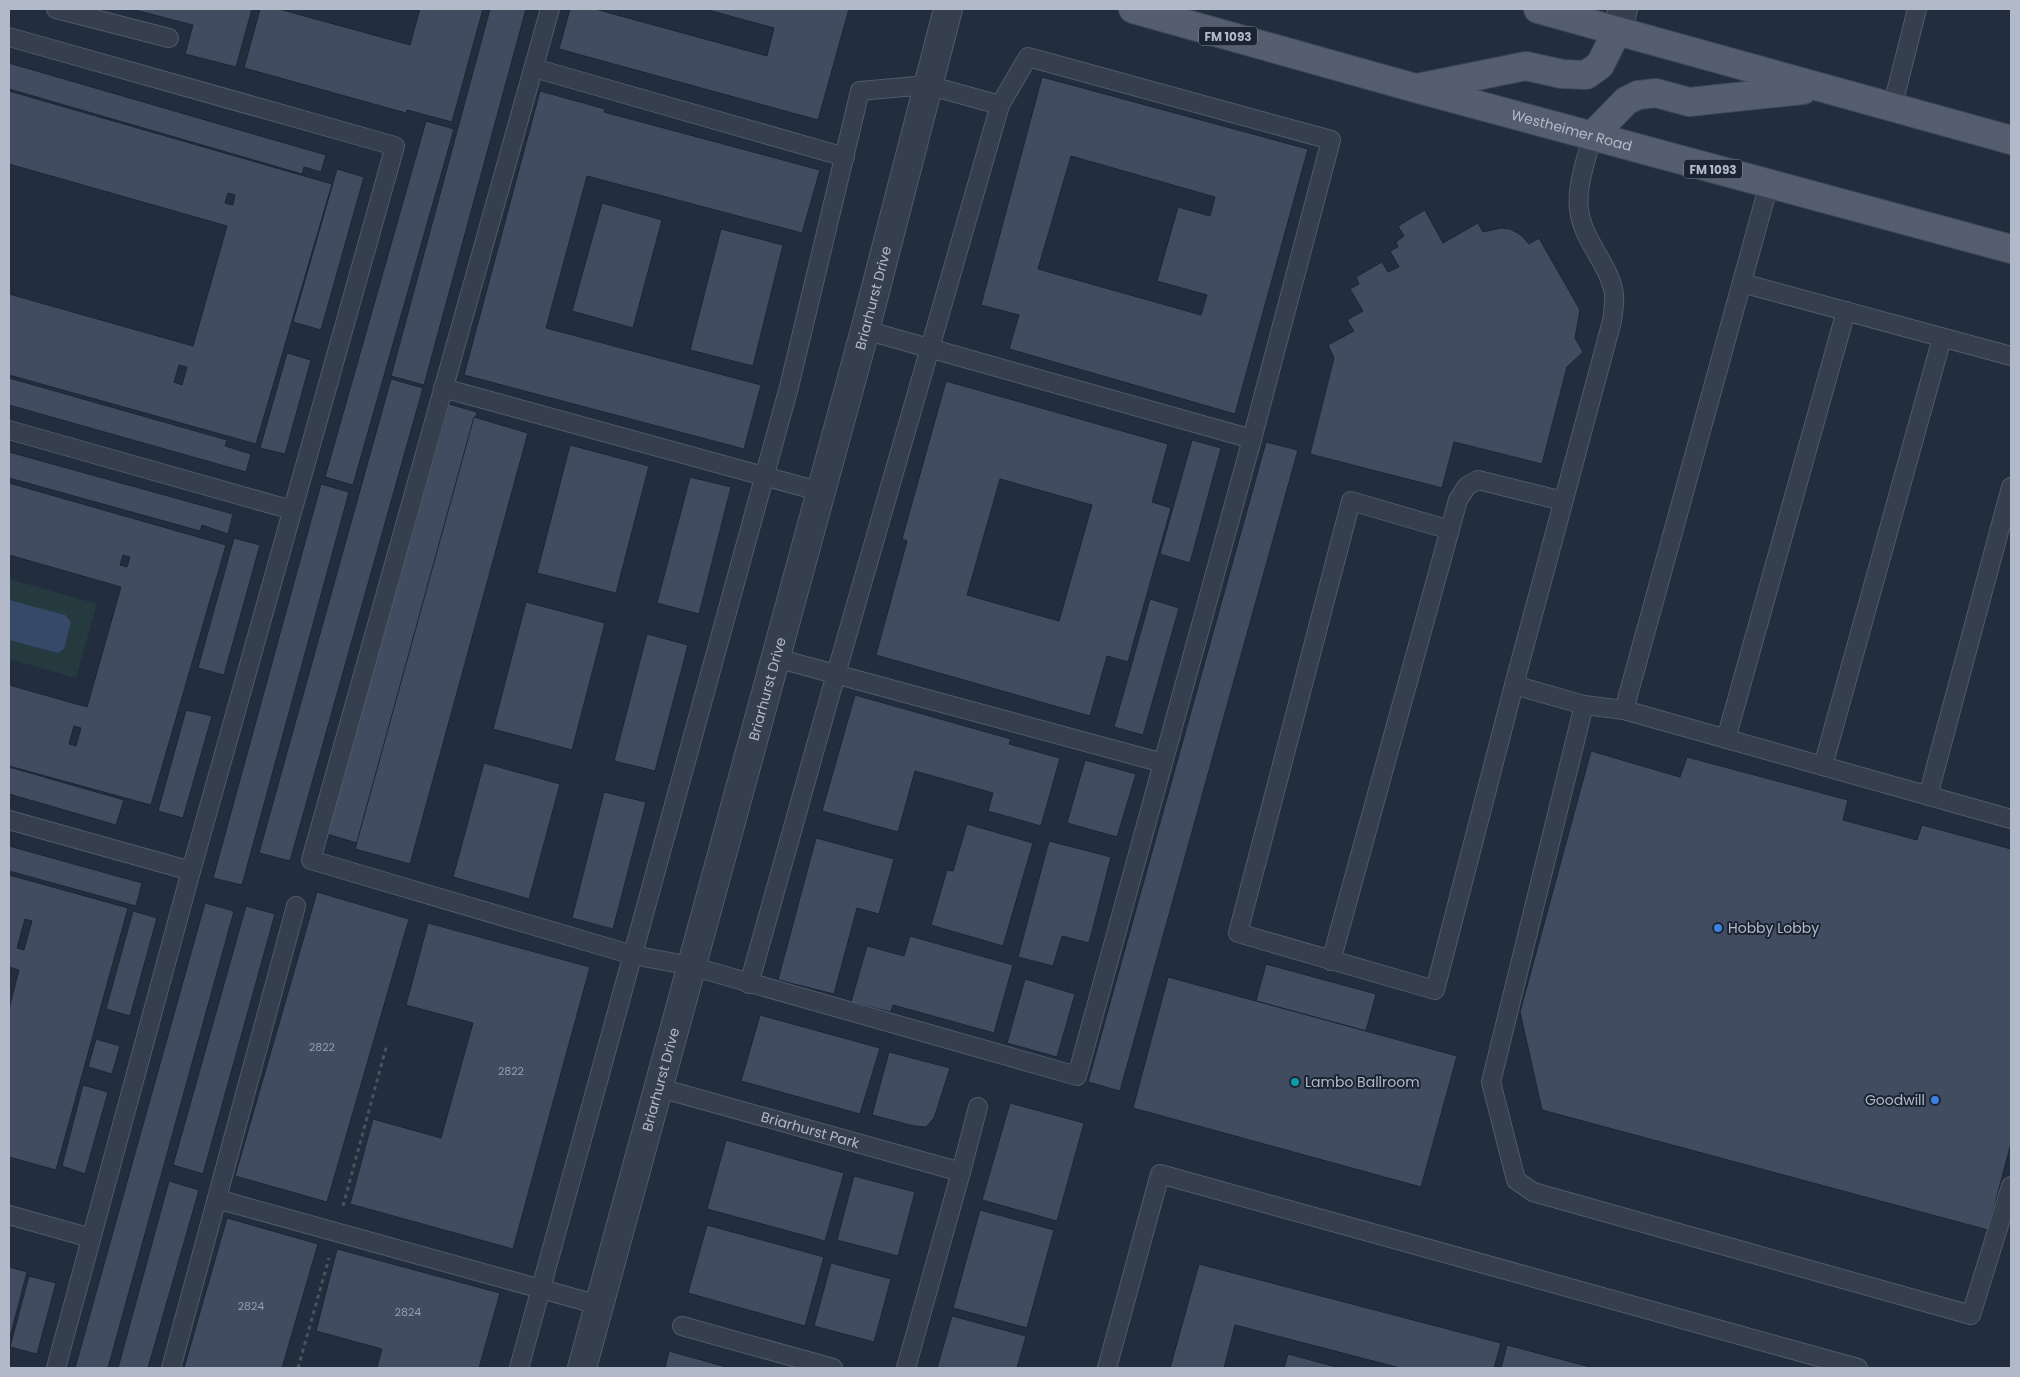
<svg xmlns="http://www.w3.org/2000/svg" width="2020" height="1377" font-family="Poppins,sans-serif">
<rect width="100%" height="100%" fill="#222d3e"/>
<path fill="#243a3f" d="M9 579 97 604 76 678 9 659Z"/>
<path fill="#374968" d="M9 600 65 615 71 622 64 649 58 653 9 640Z"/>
<g fill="#414c60" stroke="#1d2634" fill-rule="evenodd">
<path d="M131 9H252L236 67 185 54 193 25Z"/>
<path d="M260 9H279L410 45 420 9H483L452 122 407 110 406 113 244 68Z"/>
<path d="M490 9H526L424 385 391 376Z"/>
<path d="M570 9H595L767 56 774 28 704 9H849L818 120 559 49Z"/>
<path d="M9 63 326 155 321 172 304 167 302 174 9 89Z"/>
<path d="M1042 77 1308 149 1235 414 1009 349 1019 315 981 305ZM1071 156 1215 197 1210 216 1178 207 1157 281 1207 295 1201 315 1038 269Z"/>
<path d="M9 91 332 184 256 444 9 375V294L193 346 227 226 9 164ZM228 193 235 195 233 205 225 203ZM179 365 187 367 182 385 174 382Z"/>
<path d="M540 91 605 109 604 112 820 170 802 233 587 176 546 328 761 385 744 449 464 375Z"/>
<path d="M426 121 454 129 353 485 325 477Z"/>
<path d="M337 169 364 177 321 330 293 322Z"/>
<path d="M602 203 662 220 633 328 572 311Z"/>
<path d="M1425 210 1443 243 1478 223 1483 232 1501 228 1510 229 1521 235 1529 244 1539 238 1580 310 1575 338 1583 352 1567 367 1542 464 1454 442 1442 488 1310 454 1334 358 1328 345 1354 331 1347 320 1363 311 1350 289 1359 284 1356 277 1382 262 1388 272 1399 267 1390 251 1398 247 1396 242 1404 236 1398 226Z"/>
<path d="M721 229 783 245 753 366 690 350Z"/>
<path d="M287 353 311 360 285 454 260 448Z"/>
<path d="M9 378 227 440 225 446 251 454 246 472 9 405Z"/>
<path d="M391 379 423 388 290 861 259 853Z"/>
<path d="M946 381 1168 444 1152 502 1171 508 1128 662 1107 656 1090 716 876 655 907 541 902 539ZM1000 479 1092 505 1059 621 967 595Z"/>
<path d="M449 404 477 412 357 843 327 834Z"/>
<path d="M474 417 528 433 410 864 355 849Z"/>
<path d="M1192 440 1221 448 1190 563 1160 554Z"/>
<path d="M1266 442 1298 450 1120 1091 1088 1082Z"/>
<path d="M570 445 649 466 616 593 537 573Z"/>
<path d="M9 452 233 514 228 534 202 525 200 531 9 478Z"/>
<path d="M690 477 731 487 699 614 657 603Z"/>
<path d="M9 483 226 545 151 805 9 766V685L87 707 121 587 9 555ZM123 555 130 557 127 567 120 565ZM74 726 81 728 76 746 69 744Z"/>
<path d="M321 484 349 492 242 885 213 878Z"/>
<path d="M234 538 260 545 224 675 198 668Z"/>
<path d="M1150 599 1179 608 1143 735 1114 727Z"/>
<path d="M526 602 605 623 572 750 493 729Z"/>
<path d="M647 634 688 645 655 771 614 761Z"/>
<path d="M855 695 1011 739 1009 744 1060 758 1041 826 988 811 993 793 915 771 898 832 822 811Z"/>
<path d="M186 710 212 716 183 818 158 811Z"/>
<path d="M1591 751 1680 777 1687 757 1848 800 1843 820 1917 840 1922 825 2011 849V1143L1988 1230 1542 1110 1520 1012Z"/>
<path d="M1085 760 1136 774 1117 837 1067 823Z"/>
<path d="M484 763 560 784 529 899 453 877Z"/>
<path d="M9 767 124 800 116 825 9 794Z"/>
<path d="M604 792 646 802 613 929 572 918Z"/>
<path d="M967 824 1033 843 1003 946 931 925 947 870 953 871Z"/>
<path d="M816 838 894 859 879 914 857 908 834 994 778 980Z"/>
<path d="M1049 841 1111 857 1089 943 1062 936 1053 966 1018 957Z"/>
<path d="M9 846 142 883 136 906 9 871Z"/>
<path d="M9 875 128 908 56 1170 9 1157V1009L19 970 9 967ZM25 919 32 921 24 950 17 948Z"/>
<path d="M317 892 409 919 327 1202 235 1176Z"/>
<path d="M205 903 234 911 108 1368H75Z"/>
<path d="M246 906 275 914 203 1174 173 1165Z"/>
<path d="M133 911 157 918 130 1016 106 1009Z"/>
<path d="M428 923 590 967 513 1249 350 1204 373 1119 441 1138 473 1023 406 1005Z"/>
<path d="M910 936 1013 965 994 1033 893 1005 891 1012 851 1002 867 946 904 956Z"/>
<path d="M1266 964 1376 994 1366 1031 1256 1001Z"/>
<path d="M1168 977 1457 1056 1421 1187 1133 1108Z"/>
<path d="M1025 979 1075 994 1057 1057 1007 1043Z"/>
<path d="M760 1015 880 1048 860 1114 741 1081Z"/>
<path d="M96 1039 120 1046 112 1074 88 1067Z"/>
<path d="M889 1052 950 1068 934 1118 926 1127 914 1126 872 1115Z"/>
<path d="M83 1085 108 1092 85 1174 62 1166Z"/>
<path d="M1010 1103 1084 1123 1057 1221 982 1200Z"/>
<path d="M726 1140 844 1173 825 1241 707 1209Z"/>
<path d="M854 1176 915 1192 898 1256 837 1240Z"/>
<path d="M169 1181 199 1190 148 1368H118Z"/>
<path d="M980 1210 1054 1230 1027 1328 953 1308Z"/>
<path d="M227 1218 318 1244 282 1368H184Z"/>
<path d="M707 1225 824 1257 805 1326 688 1293Z"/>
<path d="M337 1249 500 1293 479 1368H377L382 1349 316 1331Z"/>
<path d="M831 1263 891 1279 874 1342 814 1326Z"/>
<path d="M1199 1264 1501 1343 1494 1368H1400L1235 1325 1224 1368H1170Z"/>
<path d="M9 1267 27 1272 9 1341Z"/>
<path d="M29 1276 56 1283 37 1354 10 1347Z"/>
<path d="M952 1316 1026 1336 1017 1368H937Z"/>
<path d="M1507 1345 1594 1368H1501Z"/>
<path d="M669 1351 730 1368H665Z"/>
<path d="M1288 1354 1340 1368H1284Z"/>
</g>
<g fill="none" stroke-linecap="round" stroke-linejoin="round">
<defs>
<g id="lane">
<path d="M56 9 169 38"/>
<path d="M550 9 311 860 633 955 691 966 1077 1076 1252 439 1331 140 1028 57 1000 105 836 674 749 984"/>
<path d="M9 37 395 146 191 871 56 1368"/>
<path d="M534 68 845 157"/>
<path d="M1892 108 1917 9"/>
<path d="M1742 283 2011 356"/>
<path d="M865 330 1252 439"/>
<path d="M443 388 822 492"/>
<path d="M9 430 292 510"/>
<path d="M1450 530 1351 501 1238 933 1435 990 1514 685 1612 321C1613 312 1615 302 1614 294 1609 263 1582 240 1579 209 1576 186 1587 158 1592 136"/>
<path d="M776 658 1163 763"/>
<path d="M1514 685 1584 705 1624 710 2011 819"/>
<path d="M1584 705 1491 1082 1516 1180 1533 1192 1971 1315 2011 1186"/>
<path d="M1624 710 1769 184"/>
<path d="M1726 739 1846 311"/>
<path d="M1823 766 1942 338"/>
<path d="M1928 796 2011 487"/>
<path d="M9 820 191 871"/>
<path d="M1331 961 1458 500 1467 486 1478 480 1563 501"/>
<path id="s1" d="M660 1088 961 1172 906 1368"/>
<path d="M961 1172 978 1107"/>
<path d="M217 1199 599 1305"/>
<path d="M9 1215 91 1238"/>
<path d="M682 1326 833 1368"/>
<path d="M171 1368 296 906"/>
<path d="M519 1368 789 387 860 91 927 85 1000 105"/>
<path d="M1107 1368 1160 1174 1858 1368"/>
</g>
<g id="street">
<path d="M1617 31 1623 9"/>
<path id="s2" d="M582 1368 865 330 948 9"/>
</g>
<g id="primary">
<path id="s3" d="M1133 9 1415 88 2011 249"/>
<path d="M1538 9 2011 140"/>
<path d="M1422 87 1526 66 1562 74 1586 75 1600 65 1617 31"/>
<path d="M1592 136 1626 101 1638 95 1656 93 1689 102 1803 90"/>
</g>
</defs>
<use href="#lane" stroke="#515a68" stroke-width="20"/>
<use href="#street" stroke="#515a68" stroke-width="30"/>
<use href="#primary" stroke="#3f4856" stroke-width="30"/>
<g stroke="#42575c" stroke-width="3" stroke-dasharray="4 4" stroke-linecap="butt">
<path d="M343 1206 387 1044"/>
<path d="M298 1368 329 1258"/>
</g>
<use href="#lane" stroke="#363f4e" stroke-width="18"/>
<use href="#street" stroke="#363f4e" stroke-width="28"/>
<use href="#primary" stroke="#545e6e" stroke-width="28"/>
</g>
<g fill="#3f7fe0" stroke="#1b2432" stroke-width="2">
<circle cx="1718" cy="928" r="5"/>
<circle cx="1935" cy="1100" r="5"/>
</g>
<circle fill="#0f9aa8" stroke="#1b2432" stroke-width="2" cx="1295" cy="1082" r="5"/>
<g text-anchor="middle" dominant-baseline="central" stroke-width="4" stroke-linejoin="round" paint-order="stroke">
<g font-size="11" fill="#969eaf">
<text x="322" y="1047">2822</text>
<text x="511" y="1071">2822</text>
<text x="251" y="1306">2824</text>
<text x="408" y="1312">2824</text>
</g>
<g fill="#1b2432" stroke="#858d9c" stroke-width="1">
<rect x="1199" y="26.5" width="58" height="19" rx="4"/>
<rect x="1684" y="159.5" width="58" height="19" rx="4"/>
</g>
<g font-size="12" font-weight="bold" fill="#b2bac9">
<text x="1228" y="36">FM 1093</text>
<text x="1713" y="169">FM 1093</text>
</g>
<g font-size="14" fill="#b2bac9" stroke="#1b2432">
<text stroke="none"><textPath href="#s3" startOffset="455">Westheimer Road</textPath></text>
<text stroke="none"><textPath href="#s2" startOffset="1109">Briarhurst Drive</textPath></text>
<text stroke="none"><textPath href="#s2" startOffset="704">Briarhurst Drive</textPath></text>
<text stroke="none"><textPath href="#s2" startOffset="299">Briarhurst Drive</textPath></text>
<text stroke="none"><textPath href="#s1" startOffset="156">Briarhurst Park</textPath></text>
</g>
<g font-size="14" fill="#b2bac9" stroke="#1b2432" text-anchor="start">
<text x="1728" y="928">Hobby Lobby</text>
<text x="1305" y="1082">Lambo Ballroom</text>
<text x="1925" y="1100" text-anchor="end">Goodwill</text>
</g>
</g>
<rect width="2020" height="1377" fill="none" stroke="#b2bac9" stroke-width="20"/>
</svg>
